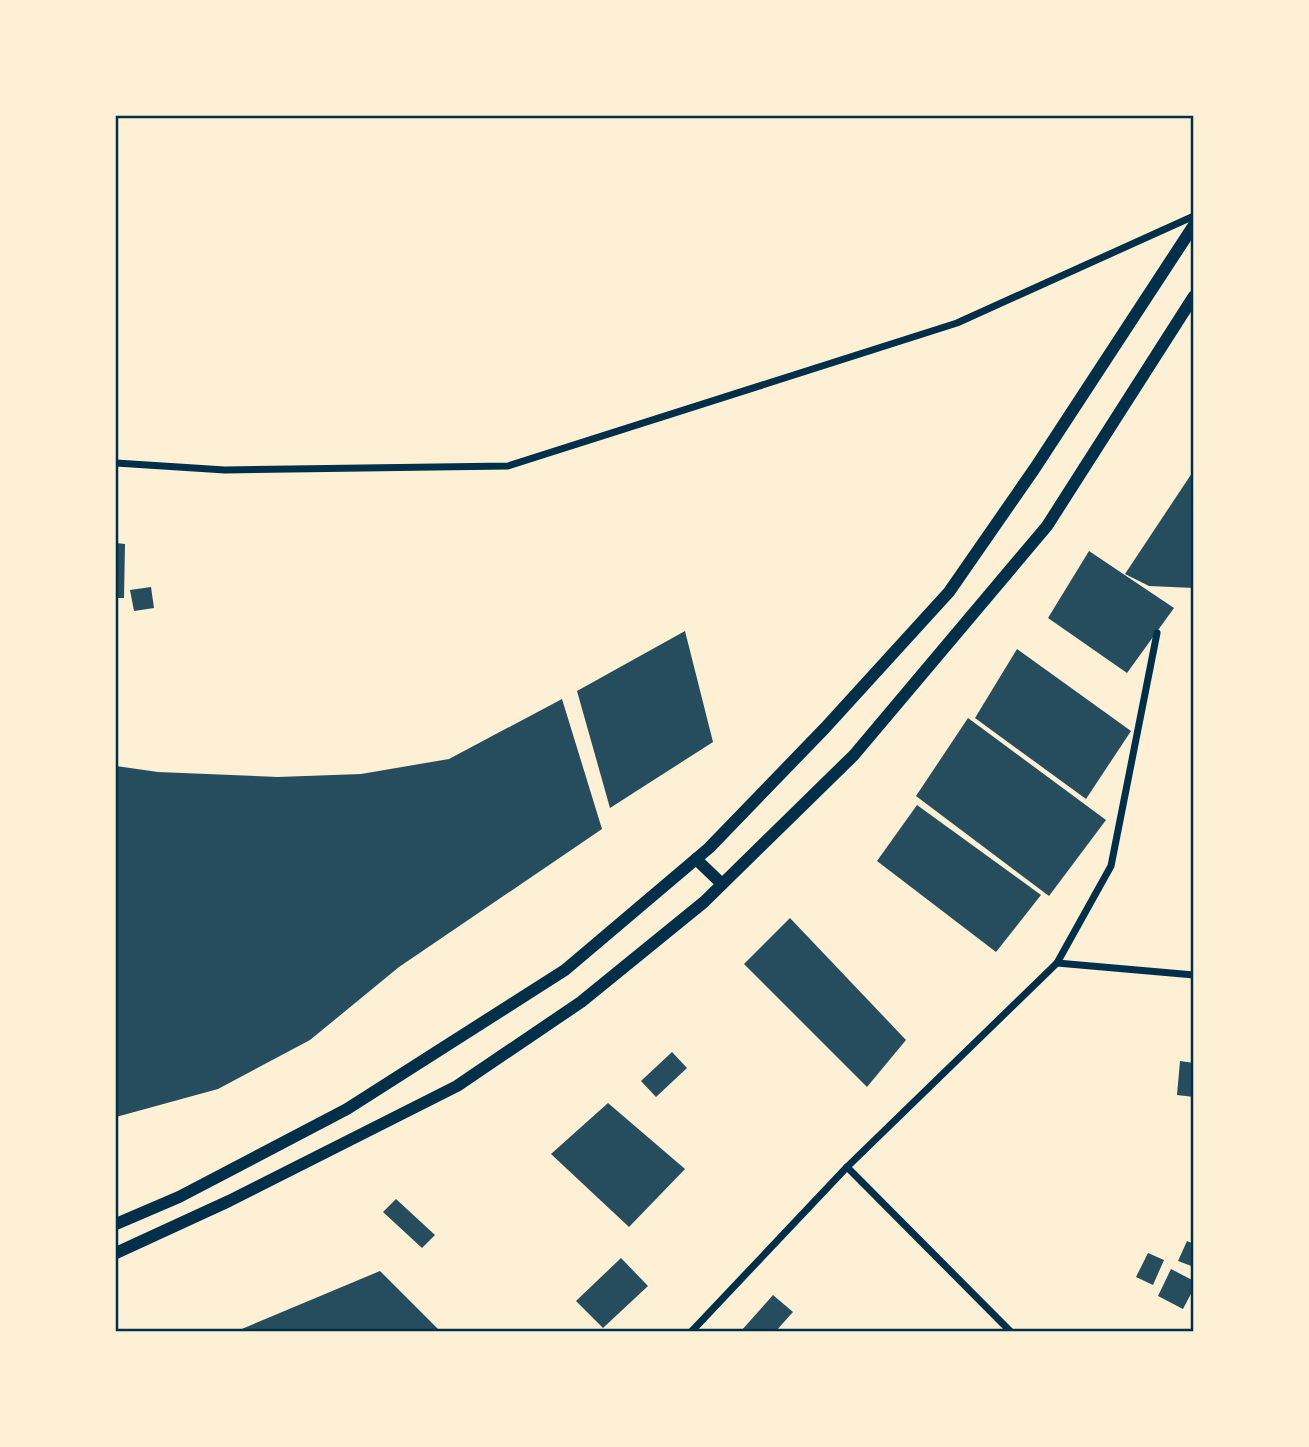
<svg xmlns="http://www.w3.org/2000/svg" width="1309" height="1447" font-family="'Noto Sans',sans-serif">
<rect width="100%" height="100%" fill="#fdf0d5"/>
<g fill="#264d5e">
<path d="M1194 470V588L1149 586 1125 574Z"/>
<path d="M116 543 125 544 124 598H116Z"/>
<path d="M1089 551 1174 608 1127 673 1048 618Z"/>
<path d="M151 587 154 608 134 611 130 590Z"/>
<path d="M685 631 713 742 610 808 577 691Z"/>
<path d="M1017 649 1131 731 1086 799 975 718Z"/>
<path d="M562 699 602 829 399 967 310 1040 218 1089 116 1117V766L158 772 278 777 361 774 449 759Z"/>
<path d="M968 718 1106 820 1049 896 916 796Z"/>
<path d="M917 805 1041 895 996 952 877 861Z"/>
<path d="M790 918 906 1040 867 1087 744 964Z"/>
<path d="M672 1052 687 1068 656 1097 641 1081Z"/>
<path d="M1180 1061 1194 1063V1097L1177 1095Z"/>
<path d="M608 1103 685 1169 629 1227 551 1154Z"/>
<path d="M396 1199 435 1235 422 1248 383 1212Z"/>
<path d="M1187 1241 1194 1244V1267L1178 1261Z"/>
<path d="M1148 1253 1164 1260 1153 1285 1136 1277Z"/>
<path d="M621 1258 648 1286 603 1328 576 1301Z"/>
<path d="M1171 1269 1194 1281V1288L1183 1309 1158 1296Z"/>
<path d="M380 1271 440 1331H237Z"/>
<path d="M773 1295 793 1312 776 1331H741Z"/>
</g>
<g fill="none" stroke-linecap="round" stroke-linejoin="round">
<g stroke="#003049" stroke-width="7">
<path d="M116 463 225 470 508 466 957 323 1194 216"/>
<path d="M1057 963 1111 866 1157 633"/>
<path d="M847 1167 1011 1332"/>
<path d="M691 1332 847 1167 1057 963 1194 975"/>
</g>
<g stroke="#003049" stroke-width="12">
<path d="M696 859 722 884"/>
<path d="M116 1224 179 1197 347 1109 565 970 709 848 825 728 949 592 1035 468 1194 225"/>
<path d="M116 1253 229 1201 457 1086 581 1002 704 902 854 755 1047 526 1194 296"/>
</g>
</g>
<rect width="1309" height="1447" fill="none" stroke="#fdf0d5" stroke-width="234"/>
<rect x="117" y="117" width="1075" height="1213" fill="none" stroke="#003049" stroke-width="2.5"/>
</svg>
